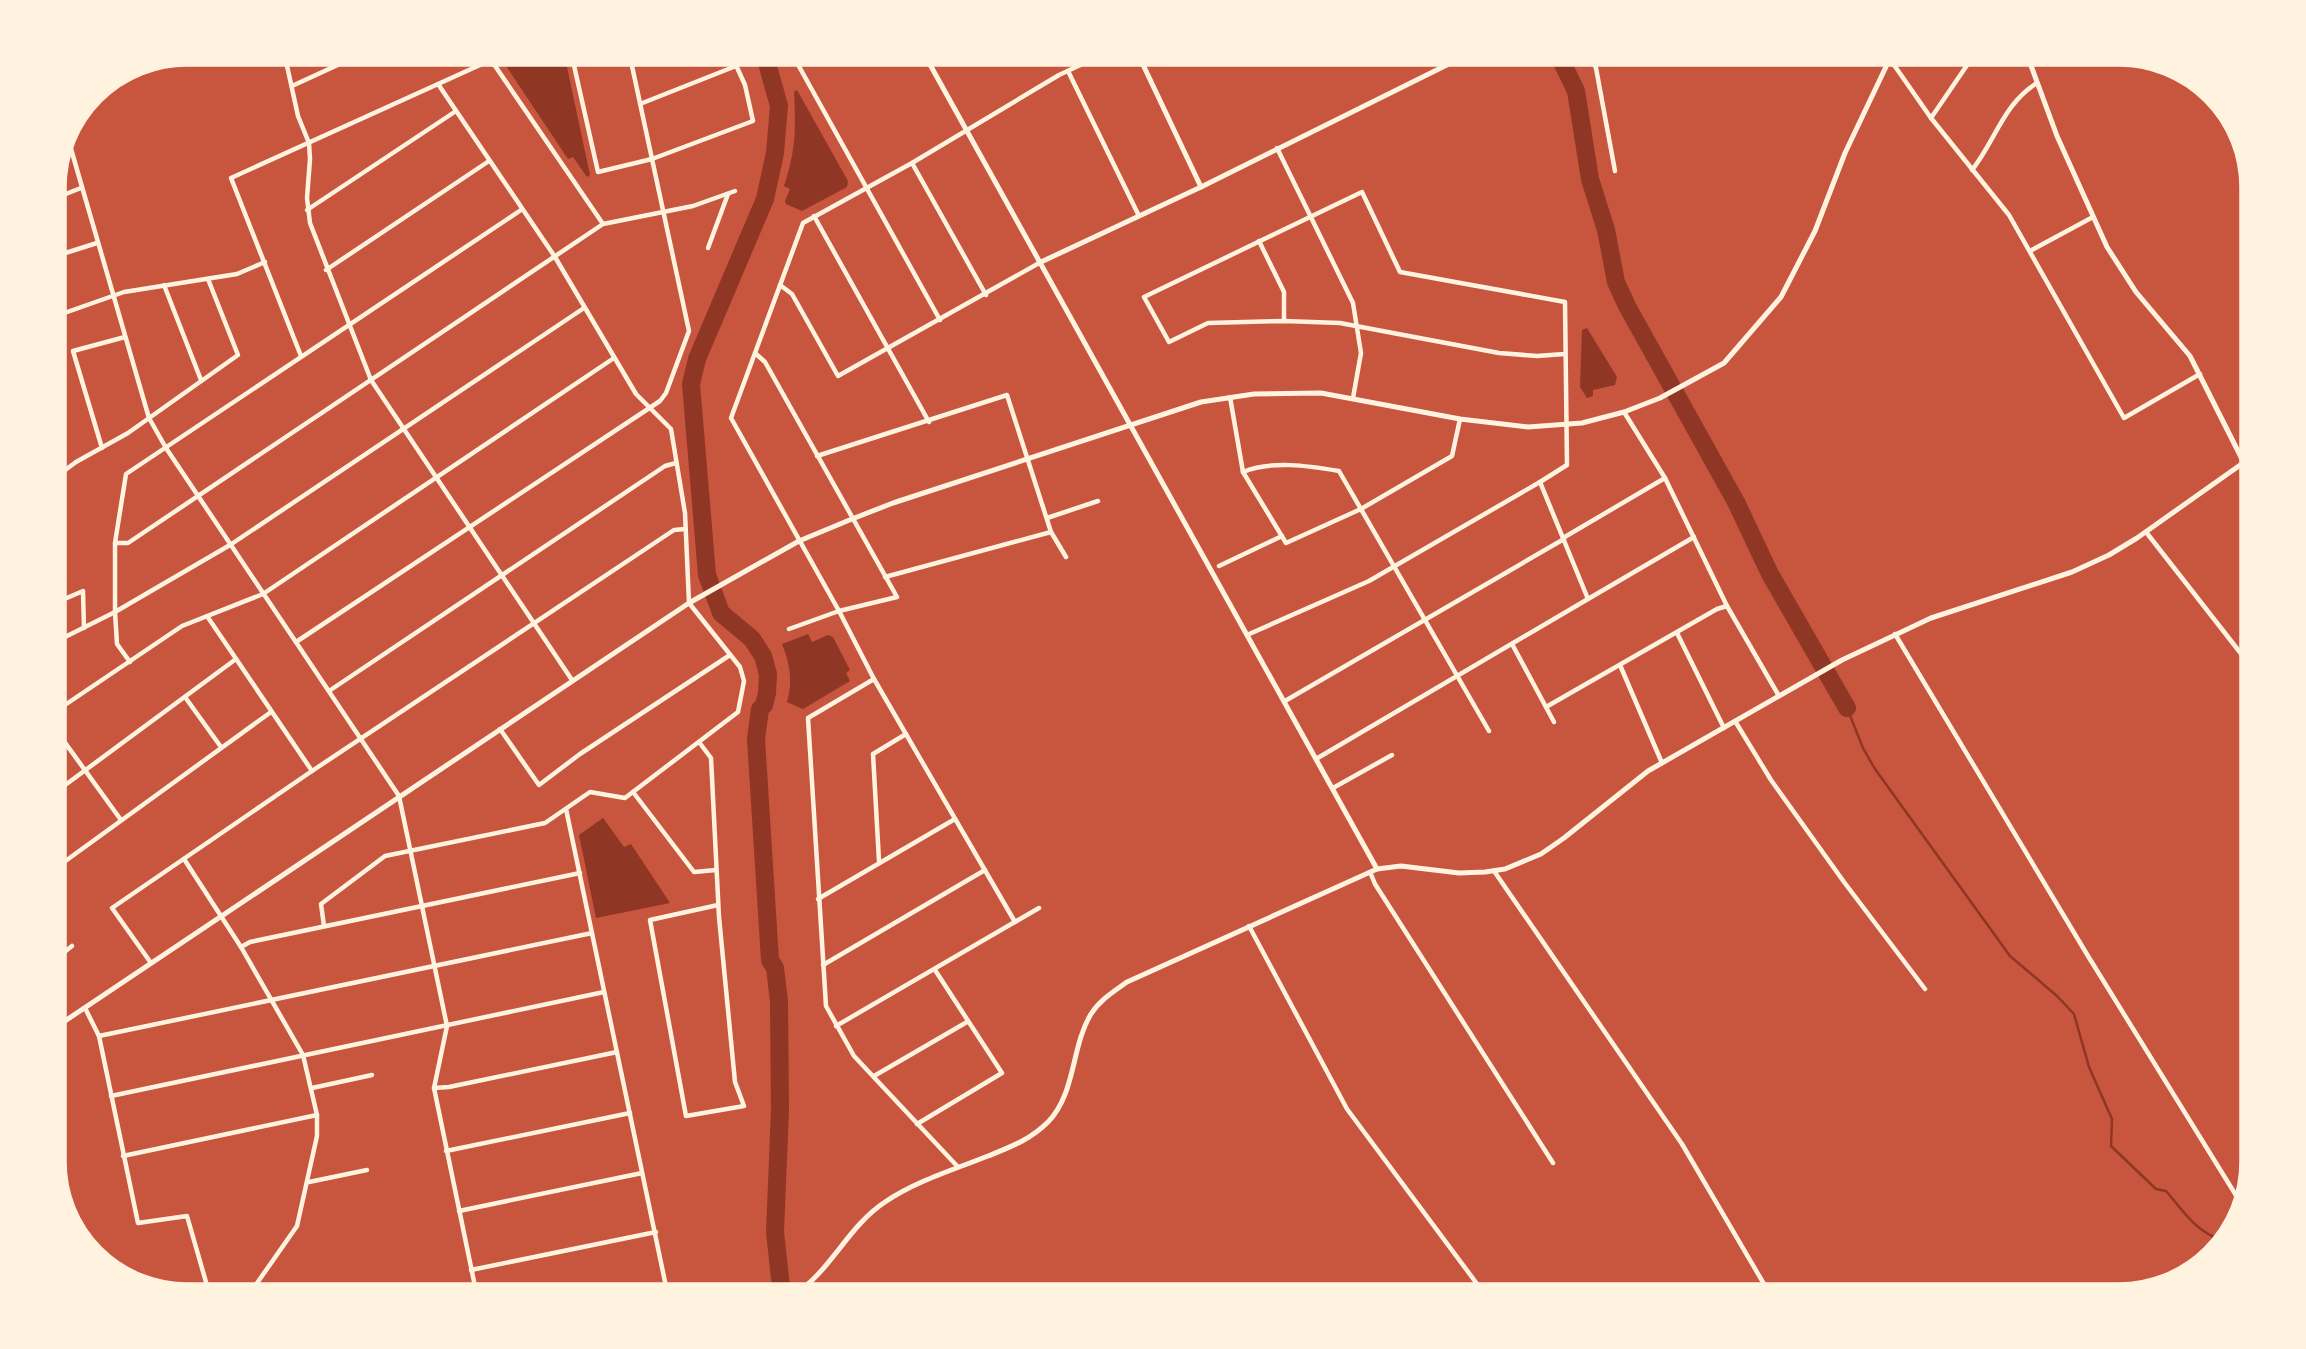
<svg xmlns="http://www.w3.org/2000/svg" width="2306" height="1349" font-family="Karla,sans-serif">
<rect width="100%" height="100%" fill="#c8553d"/>
<g fill="#8f3625">
<path d="M504 53H564L590 175 587 177 573 157 568 159 500 57Z"/>
<path d="M797 90 848 181 847 187 802 211 786 204 785 201 790 189 784 186C796 150 796 129 794 92Z"/>
<path d="M1587 328 1617 377 1615 385 1593 390V396L1587 398 1580 387 1582 330Z"/>
<path d="M808 634 812 642 828 635 833 637 850 670 846 673 850 681 803 709 787 702C793 682 790 664 782 644Z"/>
<path d="M603 818 624 847 631 844 670 903 596 918 579 835Z"/>
</g>
<g fill="none" stroke-linecap="round" stroke-linejoin="round">
<path stroke="#8f3625" stroke-width="2.5" d="M1847 708 1863 748 1875 769 2010 956 2057 996 2074 1014 2089 1067 2112 1119 2111 1146 2156 1189 2166 1191C2185 1213 2195 1231 2223 1241"/>
<g stroke="#8f3625" stroke-width="18">
<path d="M764 52 779 106 775 153 765 199 697 359 691 384 707 575 721 613 752 639 763 656 768 674 767 693 764 705 760 709 756 739 770 960 775 968 779 1001 780 1110 775 1232 782 1296"/>
<path d="M1557 52 1576 91 1590 179 1606 230 1616 282 1627 306 1736 502 1770 574 1847 708"/>
</g>
<g stroke="#fff3e0" stroke-width="4.5">
<path d="M284 52 298 116 309 143 310 159 307 198 310 223 371 380 572 680"/>
<path d="M571 52 598 172 652 159 753 121 745 85 730 52"/>
<path d="M791 52 940 320"/>
<path d="M1589 52 1596 68 1615 171"/>
<path d="M1885 52 1931 118 2009 215 2124 418 2200 374"/>
<path d="M1068 71 1139 216"/>
<path d="M292 86 366 52"/>
<path d="M640 104 736 66"/>
<path d="M1931 118 1976 52"/>
<path d="M69 142 149 418 166 448 399 796 447 1026 434 1088 477 1296"/>
<path d="M1277 148 1353 303 1361 353 1353 398"/>
<path d="M912 163 986 295"/>
<path d="M1972 170C1995 141 2004 103 2037 83"/>
<path d="M53 199 81 188"/>
<path d="M307 210 456 111"/>
<path d="M814 216 929 422"/>
<path d="M1259 241 1284 292V321"/>
<path d="M708 248 728 194"/>
<path d="M2030 251 2093 217"/>
<path d="M53 257 97 243"/>
<path d="M326 270 489 161"/>
<path d="M164 285 201 380"/>
<path d="M780 285 792 294 838 376 1041 262"/>
<path d="M53 317 124 292 237 274 265 262"/>
<path d="M755 353 765 362 897 597 839 611 731 418 803 223 912 163 1059 75 1108 52"/>
<path d="M301 356 231 178 491 60 603 224"/>
<path d="M1230 397 1243 472C1271 460 1309 466 1339 471L1489 731"/>
<path d="M1624 412 1665 478 1727 606 1779 696"/>
<path d="M102 448 73 351 125 337"/>
<path d="M817 456 1007 395 1051 532 1066 557"/>
<path d="M1243 472 1286 543 1361 509 1452 456 1460 419"/>
<path d="M53 479 76 462 128 433 238 355 208 279"/>
<path d="M1540 482 1567 465 1565 302 1400 272 1362 192 1144 297 1169 342 1208 323 1284 321 1340 323 1499 353 1537 356 1564 354"/>
<path d="M53 504 60 520 56 562 53 564"/>
<path d="M1047 518 1098 501"/>
<path d="M2146 532 2253 669"/>
<path d="M1563 538 1665 478"/>
<path d="M115 543H128L603 224 693 206 735 191"/>
<path d="M1219 566 1282 536"/>
<path d="M885 577 1051 532"/>
<path d="M1588 599 1694 537"/>
<path d="M53 604 83 591 84 628"/>
<path d="M207 616 312 771"/>
<path d="M789 629 839 611 874 679 1015 922"/>
<path d="M1677 633 1724 728"/>
<path d="M1895 634 2088 956 2242 1205"/>
<path d="M1247 635 1369 581 1540 482 1588 599 1316 759"/>
<path d="M296 642 660 401 666 393 689 331 629 52"/>
<path d="M53 643 115 612 230 545 584 308"/>
<path d="M1512 644 1554 722"/>
<path d="M130 662 117 644 115 612V543L126 474 521 210"/>
<path d="M1620 665 1662 763"/>
<path d="M874 679 808 718 826 1006 854 1056 958 1167"/>
<path d="M329 691 665 466 676 463"/>
<path d="M185 697 221 747"/>
<path d="M1285 701 1564 539"/>
<path d="M1546 707 1717 609 1727 606"/>
<path d="M53 713 182 626 263 594 614 358"/>
<path d="M1735 721 1771 780 1844 882 1925 989"/>
<path d="M53 726 121 820"/>
<path d="M500 729 539 785 580 754 730 655"/>
<path d="M699 742 711 758 719 917 735 1082 744 1106 686 1116 650 920 718 905"/>
<path d="M1333 788 1392 755"/>
<path d="M633 792 694 872 716 870"/>
<path d="M53 794 236 659"/>
<path d="M566 809 668 1296"/>
<path d="M184 859 241 947 303 1055 317 1115V1136L297 1226 248 1296"/>
<path d="M879 861 873 754 906 734"/>
<path d="M53 870 271 712"/>
<path d="M1494 871 1682 1144 1771 1296"/>
<path d="M1370 872 1375 884 1553 1163"/>
<path d="M818 899 955 819"/>
<path d="M324 926 321 904 385 856 545 823 590 792 625 798 738 712 744 681 740 667 689 603 685 513 671 429 636 394 555 257 438 84"/>
<path d="M1249 926 1347 1109 1486 1296"/>
<path d="M241 947 250 942 580 873"/>
<path d="M53 961 72 946"/>
<path d="M151 963 112 908 312 771 674 530 685 529"/>
<path d="M823 965 985 870"/>
<path d="M85 1008 99 1036 138 1223 187 1216 210 1296"/>
<path d="M836 1026 1039 908"/>
<path d="M99 1036 592 933"/>
<path d="M874 1076 967 1022"/>
<path d="M312 1088 372 1075"/>
<path d="M434 1088 449 1087 617 1052"/>
<path d="M111 1096 604 992"/>
<path d="M917 1124 1002 1073 935 970"/>
<path d="M446 1151 630 1113"/>
<path d="M123 1156 317 1115"/>
<path d="M309 1182 367 1170"/>
<path d="M459 1211 642 1173"/>
<path d="M471 1270 656 1232"/>
</g>
<g stroke="#fff3e0" stroke-width="5">
<path d="M923 52 1377 869"/>
<path d="M1137 52 1201 187"/>
<path d="M2026 52 2057 136 2107 247 2136 292 2190 356 2244 463"/>
<path d="M1041 262 1201 187 1473 52"/>
<path d="M53 1029 689 603 799 541 852 519 893 503 1201 402 1254 394 1321 393 1460 419 1528 427 1582 423 1624 412 1660 398 1724 363 1781 297 1815 231 1845 153 1893 52"/>
<path d="M792 1296C830 1273 847 1227 885 1202 916 1181 953 1170 988 1156 1010 1147 1030 1140 1048 1122 1076 1093 1071 1047 1091 1014 1100 1000 1113 992 1127 982L1377 869 1401 866 1459 873 1485 872 1505 869 1541 854 1564 838 1648 771 1842 660 1931 618 2072 572 2109 555 2137 538 2253 456"/>
</g>
</g>
<path d="M0 0H2306V1349H0ZM187 65H2119A122 122 0 0 1 2241 187V1162A122 122 0 0 1 2119 1284H187A122 122 0 0 1 65 1162V187A122 122 0 0 1 187 65Z" fill="#fff3e0" fill-rule="evenodd"/>
<path fill="none" stroke="#fff3e0" stroke-width="3.5" d="M187 65H2119A122 122 0 0 1 2241 187V1162A122 122 0 0 1 2119 1284H187A122 122 0 0 1 65 1162V187A122 122 0 0 1 187 65Z"/>
</svg>
